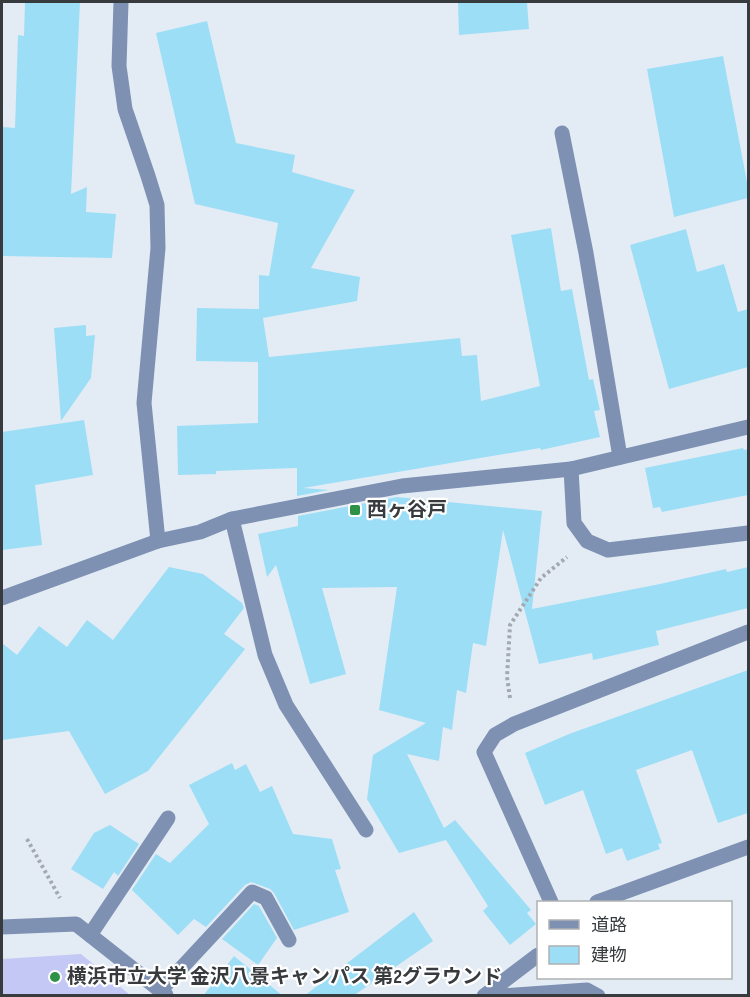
<svg xmlns="http://www.w3.org/2000/svg" width="750" height="997" font-family="'Sofia Sans Condensed','Noto Sans JP',sans-serif">
<rect width="100%" height="100%" fill="#e3ecf4"/>
<path fill="#c4c8f5" d="M81 954 130 995H2V959Z"/>
<g fill="#9ddef7">
<path d="M25 2H80L71 194 87 187 86 212 116 214 112 258 2 256V127L15 128 18 35 24 36Z"/>
<path d="M458 2H527L529 29 459 35Z"/>
<path d="M207 21 236 143 295 155 292 172 355 190 311 268 360 277 357 301 263 318 269 357 460 338 462 356 477 355 481 401 540 386 511 235 551 228 561 291 572 289 589 380 593 379 600 410 594 411 600 437 541 450 540 448 303 488 329 490 297 496V468L216 471V474L178 475 177 426 258 423V362L196 361 197 308 259 309V275L269 276 278 223 195 204 156 33Z"/>
<path d="M723 56 748 187V198L674 217 647 69Z"/>
<path d="M686 229 697 272 724 264 738 312 748 309V367L669 389 630 245Z"/>
<path d="M86 325V336L95 335 91 378 61 421 54 328Z"/>
<path d="M84 420 93 475 35 485 42 545 2 550V432Z"/>
<path d="M743 448 744 450 748 449V495L662 512 660 507 653 508 645 468Z"/>
<path d="M397 497 542 511 532 609 660 584 726 569 727 572 748 567V608L656 631 659 645 593 660 592 653 539 664 503 530 486 646 473 643 466 693 457 690 452 730 443 727 439 761 407 754 444 828 455 820 531 910 527 913 536 924 510 945 483 911 488 906 446 840 399 853 367 799 373 755 426 723 379 710 397 587 322 588 346 674 310 684 276 565 267 577 258 534 298 526V516Z"/>
<path d="M169 567 203 574 242 603 244 608 224 634 245 649 148 771 105 794 69 731 2 740V643L17 655 39 626 67 647 87 620 113 640Z"/>
<path d="M748 670V813L718 823 692 750 636 770 662 843 658 844 660 849 627 861 622 848 606 854 583 790 545 805 525 753 569 734Z"/>
<path d="M232 763 235 770 246 764 260 792 272 786 293 834 332 839 341 869 335 870 349 912 294 930 274 893 270 889 251 882 245 885 206 927 194 919 178 935 132 890 156 854 170 863 209 824 189 785Z"/>
<path d="M110 825 139 844 118 876 114 872 103 889 71 869 94 833Z"/>
<path d="M254 904 259 906 277 938 258 965 222 939Z"/>
<path d="M414 912 433 941 353 996H304Z"/>
<path d="M234 956 283 996H203Z"/>
</g>
<g fill="none" stroke-linecap="round" stroke-linejoin="round">
<g stroke="#a3a9b0" stroke-width="4" stroke-dasharray="3 3" stroke-linecap="butt">
<path d="M510 698 507 677 510 625 541 578 567 557"/>
<path d="M27 839 60 898"/>
</g>
<g stroke="#7e91b3" stroke-width="15">
<path d="M121 2 119 66 125 109 148 176 157 205 158 248 144 403 158 541"/>
<path d="M562 133 586 253 620 457"/>
<path d="M571 469 574 523 587 541 608 550 748 533"/>
<path d="M232 519 265 655 286 705 366 830"/>
<path d="M2 598 158 541 200 532 232 519 402 486 571 469 748 427"/>
<path d="M551 902 484 752 495 735 514 724 748 632"/>
<path d="M597 902 748 847"/>
<path d="M2 927 76 924 166 995"/>
<path d="M90 935 168 818"/>
<path d="M160 991 252 892 266 898 289 940"/>
<path d="M484 996 538 955"/>
<path d="M500 996 587 990 598 996"/>
</g>
</g>
<g fill="#2d9147" stroke="#fff" stroke-width="2">
<rect x="349" y="504" width="12" height="12" rx="3"/>
<circle cx="55" cy="977" r="6"/>
</g>
<g text-anchor="middle" dominant-baseline="central" stroke-width="4.5" stroke-linejoin="round" paint-order="stroke">
<g font-size="20" font-weight="bold" fill="#383b3e" stroke="#fff" text-anchor="start">
<text x="367" y="510">西ヶ谷戸</text>
<text x="67" y="977">横浜市立大学 金沢八景キャンパス 第2グラウンド</text>
</g>
</g>
<rect width="750" height="997" fill="none" stroke="#383b3e" stroke-width="6"/>
<rect x="537" y="901" width="195" height="78" fill="#ffffff" stroke="#afb1b2" stroke-width="1.5"/>
<rect x="549" y="920" width="30" height="9" fill="#7e91b3" stroke="#afb1b2" stroke-width="1.5"/>
<text x="591" y="931" font-size="18" fill="#383b3e">道路</text>
<rect x="549" y="946" width="30" height="18" fill="#9ddef7" stroke="#afb1b2" stroke-width="1.5"/>
<text x="591" y="961" font-size="18" fill="#383b3e">建物</text>
</svg>
